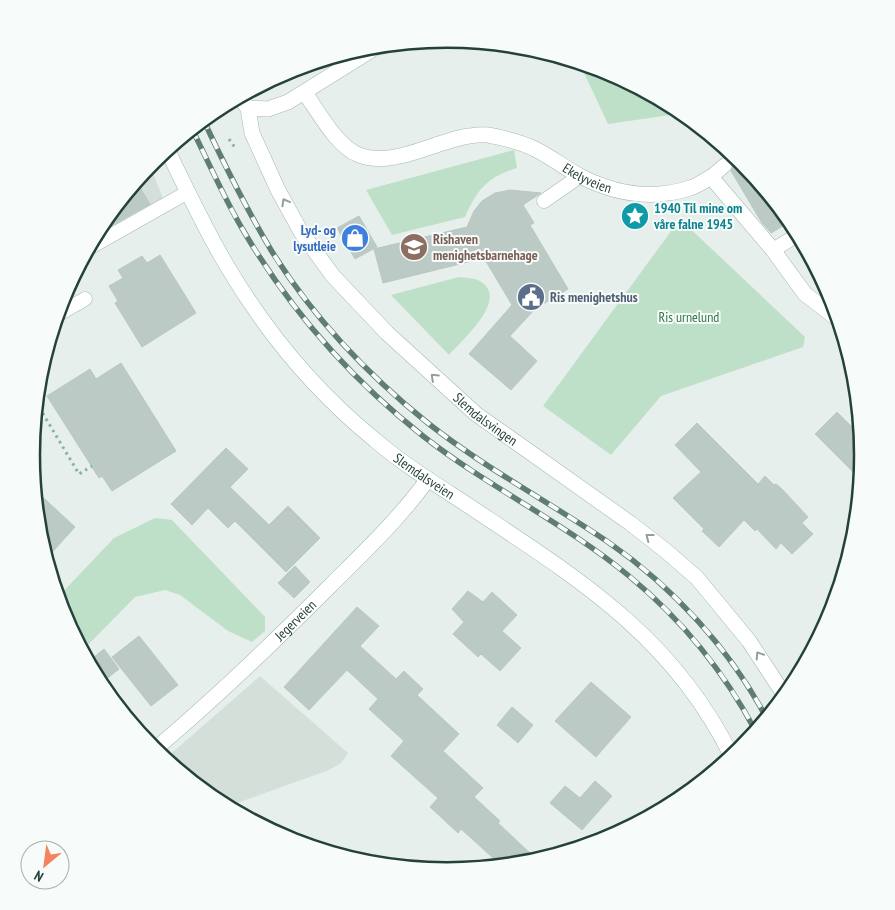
<svg xmlns="http://www.w3.org/2000/svg" width="895" height="910" font-family="'PT Sans Narrow',sans-serif">
<rect width="100%" height="100%" fill="#e6efeb"/>
<g fill="#d4dfda">
<path d="M150 165 168 212 124 234 81 262 102 224Z"/>
<path d="M260 676 348 753 341 763 329 770 237 803 222 804 165 759Z"/>
</g>
<g fill="#bfe0c8">
<path d="M579 62 607 71 684 113 608 124Z"/>
<path d="M514 150 517 168C487 177 477 190 465 217L392 235 366 190Z"/>
<path d="M680 219 805 337 803 347 661 396 611 455 543 406Z"/>
<path d="M459 277C465 278 473 278 478 280 512 297 463 339 449 355L391 295Z"/>
<path d="M155 518 172 520 265 617V631L252 642 228 631 180 595 165 590 135 597 82 651 63 614 58 597 114 538Z"/>
</g>
<g fill="#bbcac4" stroke="#b8c9c2">
<path d="M724 146 742 161 791 221 771 233 762 223 731 171 734 164 732 160 727 157H723L719 150Z"/>
<path d="M136 181 150 204 96 234 102 224Z"/>
<path d="M510 190 541 193 523 205 534 223 530 225 568 289 535 309 510 336 537 361 511 390 469 354 512 305 484 258 383 283 374 249 467 227 474 211 482 201 495 193Z"/>
<path d="M359 216 377 247 355 259 337 228Z"/>
<path d="M160 255 196 313 142 347 115 303 118 301 109 286 123 278 118 270 142 256 147 263Z"/>
<path d="M121 363 176 451 112 491 102 476 99 478 47 396 90 369 96 379Z"/>
<path d="M837 412 862 437 864 455 861 480 815 434Z"/>
<path d="M697 423 758 484 765 476 774 485 776 484 782 489 808 517 802 523 813 534 792 554 781 543 776 549 757 529 755 531 744 520 719 547 702 531 704 529 673 498 701 472 675 445Z"/>
<path d="M226 448 248 469 230 487 269 525 288 506 320 538 286 572 235 521 228 528 208 508 192 525 171 504Z"/>
<path d="M35 490 75 527 46 559 39 536Z"/>
<path d="M295 566 310 582 294 598 278 583Z"/>
<path d="M468 591 483 602 492 592 517 615 502 631 521 648 500 671 481 654 478 657 453 634 464 622 452 609Z"/>
<path d="M357 607 379 626 360 646 396 679 404 671 423 689 417 695 459 734 443 751 483 788 474 797 500 821 498 823 532 855 524 864 502 866 461 829 458 833 430 807 438 798 391 756 404 741 369 709 378 699 347 670 309 710 284 687Z"/>
<path d="M139 636 178 685 151 706 112 657Z"/>
<path d="M104 649 119 669 100 684 88 662Z"/>
<path d="M591 682 631 717 596 757 555 721Z"/>
<path d="M512 707 533 725 518 743 497 725Z"/>
<path d="M595 781 612 796 582 830 550 803 565 786 580 798Z"/>
</g>
<g fill="none" stroke-linecap="round" stroke-linejoin="round">
<defs>
<g id="lane">
<path d="M711 177 725 165"/>
<path d="M544 201 580 176"/>
<path d="M89 248 188 192"/>
<path d="M773 250 799 234"/>
<path d="M57 315 85 299"/>
</g>
<g id="street">
<path id="s1" d="M305 93C318 111 337 147 359 155 393 168 435 141 469 136 476 135 482 134 488 135 504 138 521 142 535 149 551 157 565 168 580 176 615 194 653 200 690 188 697 186 704 181 711 177L773 250 805 294 840 321"/>
<path id="s2" d="M239 97 248 108 252 133 278 190 301 232 333 276 387 333 476 414 630 523 666 551 697 578 749 641 785 696"/>
<path d="M248 108 268 109 288 102 378 46"/>
<path id="s3" d="M154 750C216 698 273 643 330 586 364 552 400 518 428 479"/>
</g>
<g id="secondary">
<path id="s4" d="M167 149C186 189 205 229 227 266 266 332 316 392 375 440 404 465 437 485 469 506 577 578 673 636 732 757"/>
</g>
</defs>
<use href="#lane" stroke="#a8b8b2" stroke-width="15"/>
<use href="#street" stroke="#a8b8b2" stroke-width="16"/>
<use href="#secondary" stroke="#a4bbb3" stroke-width="16"/>
<g stroke="#86b3a5" stroke-width="3" stroke-dasharray="2.5 4" stroke-linecap="butt">
<path d="M229 139 233 145 236 148"/>
<path d="M804 261H814"/>
<path d="M36 402 79 474 92 466"/>
</g>
<use href="#lane" stroke="#fff" stroke-width="14"/>
<use href="#street" stroke="#fff" stroke-width="15"/>
<use href="#secondary" stroke="#fff" stroke-width="15"/>
<defs>
<g id="rail">
<path d="M203 119C224 164 246 208 271 250 312 316 369 376 429 424 485 468 549 502 608 542 673 587 730 649 767 719"/>
<path d="M192 129C209 163 224 198 243 230 290 310 351 379 423 436 488 487 565 523 629 576 681 619 724 671 756 732"/>
</g>
</defs>
<use href="#rail" stroke="#5f7d75" stroke-width="5.5"/>
<use href="#rail" stroke="#f7fbf9" stroke-width="4" stroke-dasharray="11" stroke-linecap="butt"/>
</g>
<defs><path id="oneway-chevron" d="M-2-3.5L2.5 0L-2 3.5" fill="none" stroke-width="1.6" stroke-linecap="round" stroke-linejoin="round" transform="scale(1.25)"/></defs>
<g stroke="#92a09c">
<use href="#oneway-chevron" transform="translate(285 202) rotate(-119)"/>
<use href="#oneway-chevron" transform="translate(434 377) rotate(-137)"/>
<use href="#oneway-chevron" transform="translate(649 537) rotate(-142)"/>
<use href="#oneway-chevron" transform="translate(759 655) rotate(-123)"/>
</g>
<defs>
<symbol id="sight-disc" viewBox="-11 -11 22 22"><circle r="9.5" fill="#0f9aa8" stroke="#f7fbf9"/><path d="M0-6L1.8-2.2L6-1.7L2.9 1.2L3.7 5.4L0 3.3L-3.7 5.4L-2.9 1.2L-6-1.7L-1.8-2.2Z" fill="#fff"/></symbol>
<symbol id="shop-disc" viewBox="-11 -11 22 22"><circle r="9.5" fill="#3f7fe0" stroke="#f7fbf9"/><path d="M-5-2.5h2.3a2.7 3.5 0 0 1 5.4 0H5L5.5 6h-11ZM-1.5-2.5h3a1.5 2.3 0 0 0-3 0Z" fill="#fff"/></symbol>
<symbol id="school-disc" viewBox="-11 -11 22 22"><circle r="9.5" fill="#8d6e63" stroke="#f7fbf9"/><path d="M0-5L7-2L0 1L-7-2ZM-4 1L0 2.5L4 1V4Q0 6-4 4Z" fill="#fff"/></symbol>
<symbol id="civic-disc" viewBox="-11 -11 22 22"><circle r="9.5" fill="#5c6f8a" stroke="#f7fbf9"/><path d="M-.6-6.5H3V-4.5H.6V-3L4-1V1h2V6H-6V1h2V-1L-.6-3ZM-1.2 2.5V6h2.4V2.5Z" fill="#fff"/></symbol>
</defs>
<g fill-rule="evenodd">
<use href="#sight-disc" x="619" y="200" width="32" height="32"/>
<use href="#shop-disc" x="339" y="222" width="32" height="32"/>
<use href="#school-disc" x="398" y="231" width="32" height="32"/>
<use href="#civic-disc" x="515" y="281" width="32" height="32"/>
</g>
<g text-anchor="middle" dominant-baseline="central" stroke-width="4" stroke-linejoin="round" paint-order="stroke">
<g font-size="14" fill="#24423a" stroke="#f7fbf9">
<text stroke="none"><textPath href="#s1" startOffset="325">Ekelyveien</textPath></text>
<text stroke="none"><textPath href="#s2" startOffset="414">Slemdalsvingen</textPath></text>
<text stroke="none"><textPath href="#s4" startOffset="422">Slemdalsveien</textPath></text>
<text stroke="none"><textPath href="#s3" startOffset="192">Jegerveien</textPath></text>
</g>
<g font-size="14" font-weight="bold" fill="#0d838f" stroke="#f7fbf9" text-anchor="start">
<text x="654" y="208">1940 Til mine om<tspan x="654" dy="16">våre falne 1945</tspan></text>
</g>
<g font-size="14" font-weight="bold" fill="#366cbe" stroke="#f7fbf9" text-anchor="end">
<text x="336" y="230">Lyd- og<tspan x="336" dy="16">lysutleie</tspan></text>
</g>
<g font-size="14" font-weight="bold" fill="#785e54" stroke="#f7fbf9" text-anchor="start">
<text x="433" y="239">Rishaven<tspan x="433" dy="16">menighetsbarnehage</tspan></text>
</g>
<g font-size="14" font-weight="bold" fill="#4e5e75" stroke="#f7fbf9" text-anchor="start">
<text x="550" y="297">Ris menighetshus</text>
</g>
<g font-size="14" fill="#2d7a4b" stroke="#f7fbf9">
<text x="689" y="317">Ris urnelund</text>
</g>
</g>
<path d="M0 0H895V910H0ZM40 455a407 407 0 1 1 814 0a407 407 0 1 1-814 0Z" fill="#f7fbf9" fill-rule="evenodd"/>
<path fill="none" stroke="#24423a" stroke-width="2.5" d="M40 455a407 407 0 1 1 814 0a407 407 0 1 1-814 0Z"/>
<g transform="translate(45 865) rotate(209)"><circle r="24" fill="#f7fbf9" stroke="#a3b1ad"/>
<path d="M0-4L9 19L0 12L-9 19Z" fill="#f4845f"/>
<text y="-8" font-size="14" font-weight="bold" text-anchor="middle" fill="#24423a">N</text>
</g>
</svg>
